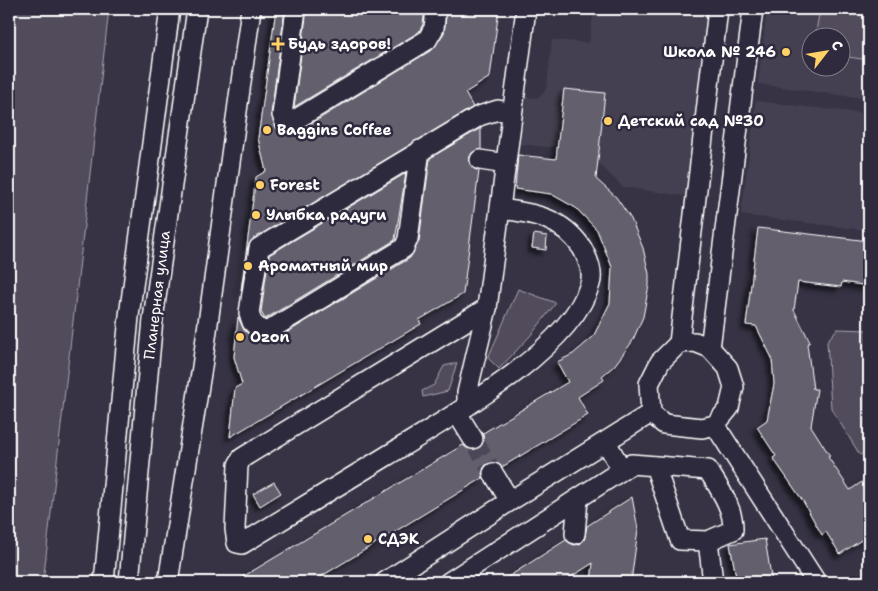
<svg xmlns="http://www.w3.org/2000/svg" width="878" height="591" font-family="'Shantell Sans',sans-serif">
<defs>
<filter id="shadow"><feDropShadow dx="-4.5" dy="4.5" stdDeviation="2.5" flood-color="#0009"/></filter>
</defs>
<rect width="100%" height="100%" fill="#373345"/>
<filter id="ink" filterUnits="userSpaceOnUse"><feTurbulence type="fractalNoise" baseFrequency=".02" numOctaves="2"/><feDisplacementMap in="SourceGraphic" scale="10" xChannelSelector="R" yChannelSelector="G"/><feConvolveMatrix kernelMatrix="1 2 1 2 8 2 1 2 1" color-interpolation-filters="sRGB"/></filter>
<g filter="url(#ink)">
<g fill="#444051" fill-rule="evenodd">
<path d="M594 9H708L685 196 623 187 598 163 596 179 555 160 557 148 519 144 526 97 536 98 543 94 547 86 552 40 589 43Z"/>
<path d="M767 9H869V99L758 84ZM810 38H840V68H810Z"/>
<path d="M756 101 869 114V241H865L866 230 741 215Z"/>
</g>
<g fill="#514c5c" stroke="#a8a6ae">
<path d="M9 9H109L43 582H9Z"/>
<path d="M820 9H869V60L841 56 840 38 815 37Z"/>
<path d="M518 289 556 303 531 335 499 369 488 358Z"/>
<path d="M837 329 869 330V450L860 455 831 408 827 341Z"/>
<path d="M457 363 448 391 423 397 422 391 434 385 444 366Z"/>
</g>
<g fill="#635f6d" stroke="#fff" filter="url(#shadow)">
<path d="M276 9H285L271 114 278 130 288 134 296 133 433 49 444 33 447 9H499L490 77 465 93 473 107 253 239 248 246 241 291 256 177 266 171 258 138Z"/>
<path d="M307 9H425L423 24 419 32 294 107Z"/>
<path d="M564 89 605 93 596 179 616 197 631 219 643 248 649 274V285L643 317 632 342 614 366 602 376 604 380 578 397 588 415 502 467 493 462 487 464 482 473 483 478 312 582H234L463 445 468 449H478L483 444V433L568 382 557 362 573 354 593 337 610 303 612 267 597 230 576 208 551 194 515 189 518 155 556 159Z"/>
<path d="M481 128V149L472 153 469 159 473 168 479 171 463 294 419 320 421 324 230 437 235 388 242 384 234 357 238 317 244 330 253 338 267 342 273 341 410 258 419 241 430 158Z"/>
<path d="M406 173 395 240 265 319 261 312 269 255Z"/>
<path d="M758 228 869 241V286L842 282 841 287 798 282 794 310 810 342 807 344 813 389H817L811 426 830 456 828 457 850 490 869 477V535L840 554 826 532 822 535 803 501 773 458 776 456 757 427 767 420 774 384 772 358 756 326 746 325Z"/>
<path d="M534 234 547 236 546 250 532 248Z"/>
<path d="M274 482 281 493 260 506 253 494Z"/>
<path d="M632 497 638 529 631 582H591L593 563 563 582H500L566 540 574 545 580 544 584 540 587 526Z"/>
<path d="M765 539 772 582H737L730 544Z"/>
</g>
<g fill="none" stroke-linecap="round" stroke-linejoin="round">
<path stroke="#4b4758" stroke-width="19" stroke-dasharray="19 9" stroke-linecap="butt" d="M473 439 493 473"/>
<defs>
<g id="minor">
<path d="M296 9 282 115 285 122 290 123 427 40 434 28 436 9"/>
<path d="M420 150 408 239 404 248 268 331 260 330 252 322 249 313 259 248 479 116 498 110 512 113"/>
<path d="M480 160 506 164"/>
<path d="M487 308 242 458 238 465 235 529 237 543 242 544C290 515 337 486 385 457 443 421 570 352 590 284 594 273 587 257 582 248 562 218 534 213 500 209"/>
<path d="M695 342 710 348 728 368 734 387 729 408 715 425 702 428 664 424 651 413 649 384 660 362 679 343Z"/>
<path d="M679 343 718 9"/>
<path d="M710 348 753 9"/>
<path d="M467 406V393L487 308 526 9"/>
<path d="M457 413 473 439"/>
<path d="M715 425 816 582"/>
<path d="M606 442 622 470 631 464 708 470C719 488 734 508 733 530L708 541 680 540 655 466"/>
<path d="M493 473 510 501"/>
<path d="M575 534 578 499"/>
<path d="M708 541 713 582"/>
<path d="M104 582 129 316 170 9"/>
<path d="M129 582 153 319 197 9"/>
<path d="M168 582 202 367 251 9"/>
<path d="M385 582 510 501 651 413"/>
<path d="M449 582 622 470"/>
</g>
</defs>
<use href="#minor" stroke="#fff" stroke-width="22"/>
<use href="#minor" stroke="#2f2a3d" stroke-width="19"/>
</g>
</g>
<g fill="#ffd166" stroke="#2f2a3d" stroke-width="2">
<path d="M275.5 36.5h5v5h5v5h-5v5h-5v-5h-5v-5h5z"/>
<circle cx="786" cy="52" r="5"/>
<circle cx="608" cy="121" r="5"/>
<circle cx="267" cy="130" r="5"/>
<circle cx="260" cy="185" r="5"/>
<circle cx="256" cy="215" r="5"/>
<circle cx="248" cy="266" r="5"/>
<circle cx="240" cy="337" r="5"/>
<circle cx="368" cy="539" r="5"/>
</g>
<g text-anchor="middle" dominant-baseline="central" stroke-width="5" stroke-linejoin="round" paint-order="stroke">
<g font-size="15" font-weight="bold" fill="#fff" stroke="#2f2a3d" text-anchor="start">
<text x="288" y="44">Будь здоров!</text>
<text x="776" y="52" text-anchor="end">Школа № 246</text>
<text x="618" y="121">Детский сад №30</text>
<text x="277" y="130">Baggins Coffee</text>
<text x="270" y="185">Forest</text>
<text x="266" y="215">Улыбка радуги</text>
<text x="258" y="266">Ароматный мир</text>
<text x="250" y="337">Ozon</text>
<text x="378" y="539">СДЭК</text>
</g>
<g font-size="15" fill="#fff" stroke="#2f2a3d">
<text transform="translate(157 295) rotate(-83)">Планерная улица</text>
</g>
</g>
<rect width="878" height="591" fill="none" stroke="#2f2a3d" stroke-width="30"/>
<rect x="15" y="15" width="848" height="561" fill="none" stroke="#fff" stroke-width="2" filter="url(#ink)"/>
<g transform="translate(826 52) rotate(59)"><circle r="24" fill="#2f2a3d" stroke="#827f8b"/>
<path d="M0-4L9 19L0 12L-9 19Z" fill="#ffd166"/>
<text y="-8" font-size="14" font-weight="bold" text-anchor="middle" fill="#ffffff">С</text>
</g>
</svg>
